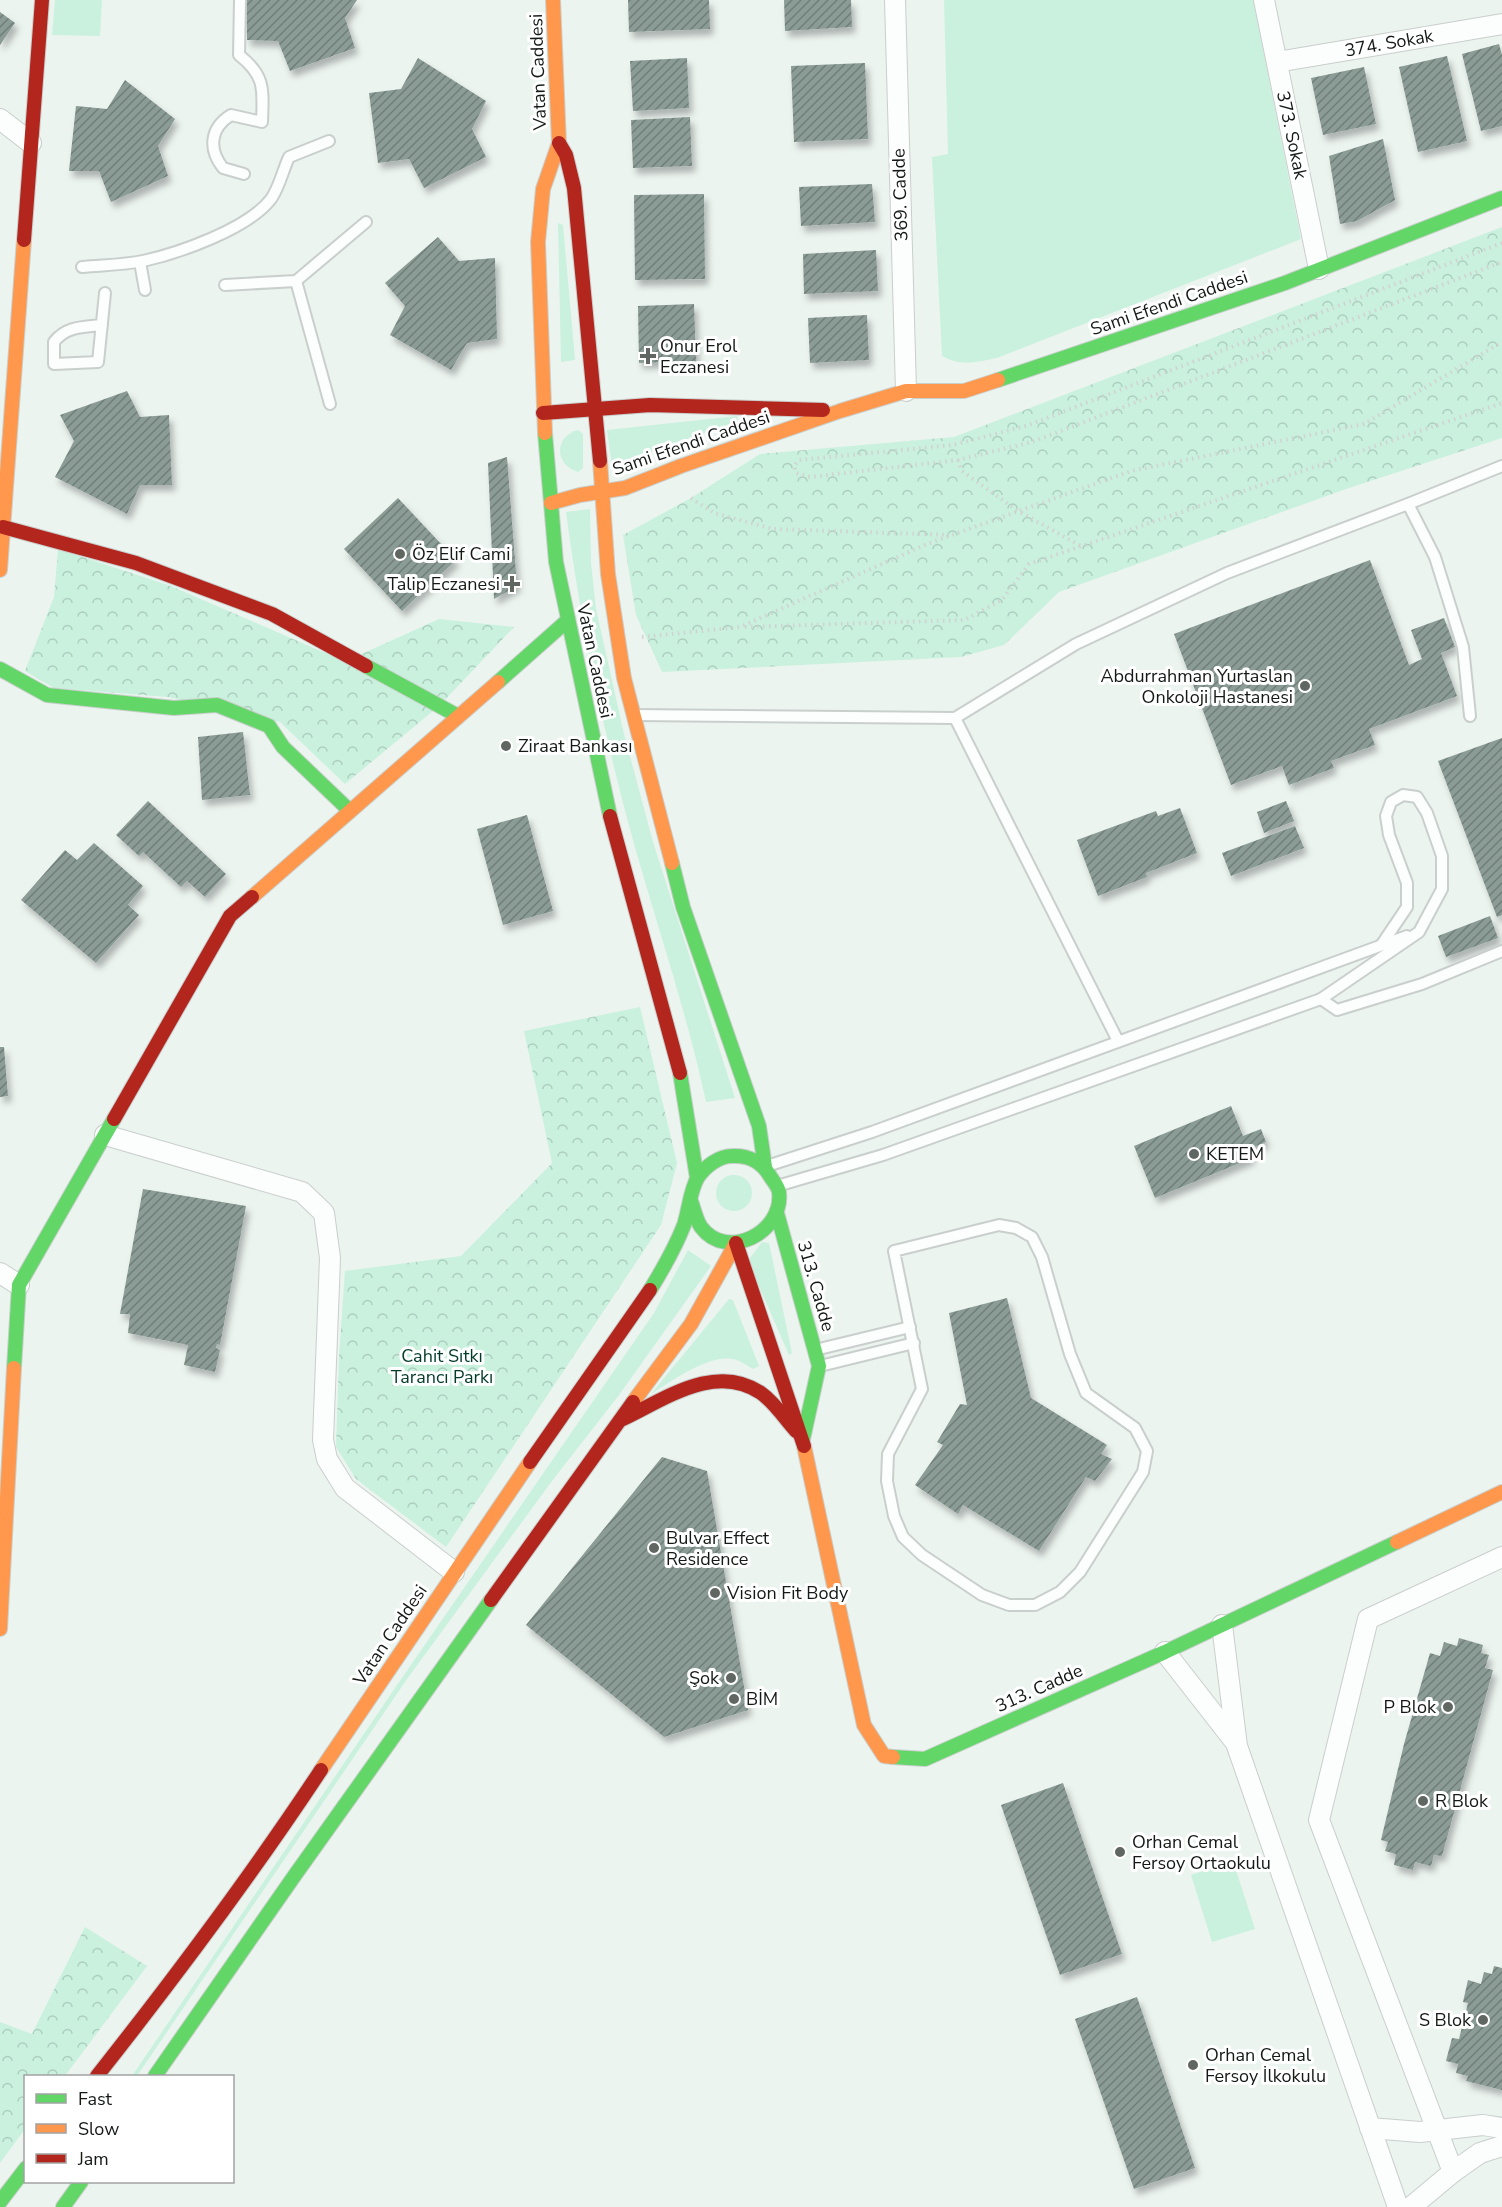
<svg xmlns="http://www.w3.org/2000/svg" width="1502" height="2207" font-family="'Nunito Sans',sans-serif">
<defs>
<pattern id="park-crowns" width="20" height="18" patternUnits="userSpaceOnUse" patternTransform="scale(1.5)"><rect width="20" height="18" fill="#c9f1de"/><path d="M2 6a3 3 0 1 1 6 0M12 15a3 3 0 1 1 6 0" fill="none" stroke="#accebe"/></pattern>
<pattern id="building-hatch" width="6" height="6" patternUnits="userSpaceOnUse" patternTransform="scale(1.5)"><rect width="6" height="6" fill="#8b9b95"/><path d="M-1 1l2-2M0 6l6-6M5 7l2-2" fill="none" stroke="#707e79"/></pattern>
<filter id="shadow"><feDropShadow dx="3.5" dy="6" stdDeviation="3" flood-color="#0004"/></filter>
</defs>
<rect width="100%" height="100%" fill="#ecf4f0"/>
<g fill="#c9f1de">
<path d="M55 0H102L100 36 52 35Z"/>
<path d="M944 0H1253L1301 239 997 358C975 362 963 367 942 356L932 157 948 154Z"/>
<path d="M558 223 563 225 575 360 561 362Z"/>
<path d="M737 416 738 421 612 466 607 430Z"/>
<path d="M578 430 583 434V468L578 472C553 464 555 436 578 430Z"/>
<path d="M590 509 591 563 596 609 624 734 653 842 735 1098 706 1102C688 1017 660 935 636 851 605 740 581 626 566 512Z"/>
<circle cx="734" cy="1193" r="18"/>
<path d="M762 1242 769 1243 792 1353 789 1355 748 1261Z"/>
<path d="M688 1250 711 1266 619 1395 552 1481 407 1679 137 2076H132L397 1685 654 1313Z"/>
<path d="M729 1299 733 1300 759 1366 753 1369C746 1365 740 1360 732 1359 707 1355 671 1382 651 1394Z"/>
<path d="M1233 1861 1255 1929 1212 1942 1191 1875Z"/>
</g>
<g fill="url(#park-crowns)">
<path d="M1502 227V438L1346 489 1059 592 1004 645 961 657 662 672 636 615 623 535 691 498 760 454 954 437Z"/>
<path d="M58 549 171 586 339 659 353 658 439 619 514 627 439 706 345 784 280 722 168 697 54 688 25 671 54 597Z"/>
<path d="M640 1007 677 1163 661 1225 446 1547 356 1479 336 1447 339 1356 345 1271 461 1256 552 1163 524 1031Z"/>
<path d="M85 1927 147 1966 65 2076H26L25 2129 0 2163V2022L32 2034Z"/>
</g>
<g fill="url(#building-hatch)" filter="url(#shadow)">
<path d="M246 0H357L345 18 355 48 290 71 278 41 247 40Z"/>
<path d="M628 0H709L710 29 629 32Z"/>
<path d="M784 0H851L852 27 785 31Z"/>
<path d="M0 12 15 23 0 45Z"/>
<path d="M1499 44 1502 55V126L1481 131 1462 54Z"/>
<path d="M1447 56 1467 141 1418 152 1399 67Z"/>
<path d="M418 58 486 101 472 129 486 157 424 188 409 159 378 163 369 93 401 89Z"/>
<path d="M687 58 689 108 633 111 630 61Z"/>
<path d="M865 63 868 139 794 142 791 66Z"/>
<path d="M1364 67 1376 124 1323 135 1311 78Z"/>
<path d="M125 80 175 119 158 146 168 176 111 202 99 171H69L76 106 107 109Z"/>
<path d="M690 117 692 166 633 168 631 120Z"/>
<path d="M1383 139 1395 200 1357 221 1340 224 1329 156Z"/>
<path d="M872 184 875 222 801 226 799 187Z"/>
<path d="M704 194 705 279 635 280 634 195Z"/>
<path d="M438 237 459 261 495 258 497 339 467 343 451 370 390 335 405 306 385 283Z"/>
<path d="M876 250 878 291 804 294 803 254Z"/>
<path d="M694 304 696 361 639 363 638 306Z"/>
<path d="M867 315 869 360 810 363 808 318Z"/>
<path d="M127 391 140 417 169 415 172 485H140L127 514 55 477 74 441 60 415Z"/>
<path d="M507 457 517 586 494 599 488 463Z"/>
<path d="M398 498 456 560 402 611 344 549Z"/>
<path d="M1370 560 1409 665 1422 659 1411 630 1444 618 1455 647 1441 653 1457 696 1369 729 1375 745 1331 761 1334 768 1289 785 1282 766 1231 785 1174 634Z"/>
<path d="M243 732 250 795 202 800 198 737Z"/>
<path d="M1502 738V915L1497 917 1438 761Z"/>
<path d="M148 801 226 874 205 897 187 881 181 887 143 852 139 856 116 835Z"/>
<path d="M1286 801 1294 821 1264 833 1257 812Z"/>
<path d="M1180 808 1197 853 1146 873 1147 877 1098 896 1077 840 1156 811 1158 816Z"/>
<path d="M527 815 553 911 503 925 477 829Z"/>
<path d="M1295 826 1304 848 1231 876 1222 853Z"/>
<path d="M94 843 143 886 128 905 139 915 96 963 21 900 65 850 77 860Z"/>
<path d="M1490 916 1498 938 1446 957 1438 936Z"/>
<path d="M0 1047H4L8 1096 0 1097Z"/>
<path d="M1231 1106 1243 1136 1261 1129 1266 1142 1249 1149 1252 1158 1155 1198 1134 1146Z"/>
<path d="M143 1189 246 1206 220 1345 217 1344 216 1348 220 1350 215 1372 184 1365 188 1345 128 1333 130 1314H120Z"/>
<path d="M1007 1298 1031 1398 1107 1445 1101 1454 1112 1459 1095 1481 1086 1477 1039 1551 963 1505 958 1514 915 1485 943 1445 937 1442 960 1404 967 1405 949 1313Z"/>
<path d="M662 1457 707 1471 748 1710 664 1737 526 1625Z"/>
<path d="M1459 1638 1483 1645 1481 1653 1489 1655 1485 1668 1493 1670 1442 1856 1434 1855 1431 1866 1415 1862 1413 1870 1394 1865 1396 1854 1385 1851 1388 1842 1381 1840 1404 1744 1430 1653 1440 1656 1444 1642 1457 1646Z"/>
<path d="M1063 1783 1122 1954 1060 1975 1001 1805Z"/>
<path d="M1494 1966 1502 1968V2090L1466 2081 1468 2076 1456 2073 1458 2064 1446 2061 1452 2038 1459 2039 1468 2003 1463 2002 1468 1980 1481 1984 1484 1972 1492 1974Z"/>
<path d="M1137 1997 1195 2168 1134 2189 1075 2019Z"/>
</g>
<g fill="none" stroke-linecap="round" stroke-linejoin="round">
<defs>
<g id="lane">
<path d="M240 0 239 55C266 76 263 90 262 122L231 115C210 128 208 149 223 168L244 174"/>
<path d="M140 262 145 290"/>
<path d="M82 267C102 265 123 265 143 261 179 253 248 229 271 199 279 188 283 170 289 157L329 141"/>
<path d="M296 281 330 404"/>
<path d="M225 285 296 281 366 222"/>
<path d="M102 325C84 327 66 326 54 342V364L98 362 105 293"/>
<path d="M1408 504 1435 557 1463 647 1470 716"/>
<path d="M635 715 955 718 1076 644 1227 573 1408 504 1502 466"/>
<path d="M955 718 1118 1041"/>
<path d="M1321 999 1337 1010 1422 984 1502 951"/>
<path d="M767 1166 872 1132 1407 936"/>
<path d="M777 1186 883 1155 1321 999 1419 932 1442 889V856L1427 813 1417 797 1403 795 1391 802 1386 816 1389 835 1407 883V907L1382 944"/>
<path d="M999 1225 1016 1228 1032 1237 1042 1257 1070 1354 1086 1393 1135 1428 1147 1451 1143 1472 1080 1572 1060 1592 1035 1605H1009L982 1595 922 1555 903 1537 894 1516 887 1481 888 1454 922 1389 894 1251Z"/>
<path d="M815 1350 910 1327"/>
<path d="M820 1366 914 1343"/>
</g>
<g id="street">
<path d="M895 0 906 391"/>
<path d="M1264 0 1319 269"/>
<path d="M1277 62 1502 24"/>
<path d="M0 119 31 143"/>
<path d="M105 1135 302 1192 324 1213 330 1258 323 1440 327 1459 345 1488 454 1572"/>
<path d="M0 1273 19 1285"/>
<path d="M1222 1625 1237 1746 1398 2207"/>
<path d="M1165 1652 1236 1743"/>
<path d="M1370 2128 1420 2132 1483 2125 1502 2128"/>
<path d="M1453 2172 1319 1820 1368 1619 1502 1557"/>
<path d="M1411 2207 1453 2172 1480 2153 1502 2146"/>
</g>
<g id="fast">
<path d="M998 380 1285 283 1502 198"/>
<path d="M545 433 556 562 610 816"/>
<path d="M366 666 458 716"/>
<path d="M0 669 47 695 174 708 217 705 269 726 283 747 350 811"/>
<path d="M498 682 568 620"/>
<path d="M672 863 683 907 759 1126 765 1167"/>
<path d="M680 1073 697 1178"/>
<path d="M777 1213 819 1366 803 1439"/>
<path d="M650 1290C663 1269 675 1248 684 1225 689 1210 690 1190 698 1177 706 1166 719 1156 732 1156 748 1155 762 1162 770 1176 773 1181 778 1186 779 1192 784 1232 727 1262 701 1227 696 1220 694 1209 691 1201"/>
<path d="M14 1368 19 1285 114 1119"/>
<path d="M893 1757 925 1759 1165 1652 1397 1542"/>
<path d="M155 2076 295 1875 491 1600"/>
<path d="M0 2202 26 2168"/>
<path d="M63 2207 81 2182"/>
</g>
<g id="slow">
<path d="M545 433 538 242 543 189 559 143 553 0"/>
<path d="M600 461 608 574 624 678 672 863"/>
<path d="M551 503 580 495 625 488 681 466 840 411 906 391H964L998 380"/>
<path d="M0 570 24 240"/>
<path d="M252 897 498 682"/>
<path d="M633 1402 691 1324 736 1243"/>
<path d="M804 1446 864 1725 884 1756 893 1757"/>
<path d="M1397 1542 1502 1492"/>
<path d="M0 1629 14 1368"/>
<path d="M321 1770 530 1462"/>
</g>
<g id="jam">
<path d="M559 143 566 155 574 188 600 461"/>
<path d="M24 240 42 0"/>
<path d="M543 413 650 405 823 410"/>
<path d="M3 527 136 563 272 614 366 666"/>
<path d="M610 816 680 1073"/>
<path d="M114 1119 230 916 252 897"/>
<path d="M736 1243 804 1446"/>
<path d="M623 1419C665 1399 716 1362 761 1393 775 1403 785 1419 796 1431"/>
<path d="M530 1462 650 1290"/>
<path d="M491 1600 633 1402"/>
<path d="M97 2076C176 1976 251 1876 321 1770"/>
</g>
</defs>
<use href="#lane" stroke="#c9cfcc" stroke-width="14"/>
<use href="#street" stroke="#c9cfcc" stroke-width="22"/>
<use href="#fast" stroke="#c9cfcc" stroke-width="16"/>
<use href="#slow" stroke="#c9cfcc" stroke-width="16"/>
<use href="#jam" stroke="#c9cfcc" stroke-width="16"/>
<g stroke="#d0d3d1" stroke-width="4" stroke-dasharray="1.5 4.5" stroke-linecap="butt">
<path d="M1502 243 1026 426 953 445 799 460 794 466 796 473 810 477 958 460 1032 442 1502 262"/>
<path d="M958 460 962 471 1018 511 1081 546"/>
<path d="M691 498 714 513 773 529 949 535"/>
<path d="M745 627 964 620 1002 600 1029 564 1502 403"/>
<path d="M642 637 740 627 927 544 1131 471 1364 424 1502 342"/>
</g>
<use href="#lane" stroke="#fcfdfd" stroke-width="10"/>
<use href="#street" stroke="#fcfdfd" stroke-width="20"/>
<use href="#fast" stroke="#63d668" stroke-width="14"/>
<use href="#slow" stroke="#ff974d" stroke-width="14"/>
<use href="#jam" stroke="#b3261e" stroke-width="14"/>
</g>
<g fill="#606662" stroke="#fff" stroke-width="2">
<path d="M645 347h6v6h6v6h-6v6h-6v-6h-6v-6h6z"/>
<circle cx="400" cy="554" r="6"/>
<path d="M509 575h6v6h6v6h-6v6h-6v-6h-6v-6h6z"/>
<circle cx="1305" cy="686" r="6"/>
<circle cx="506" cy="746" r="6"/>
<circle cx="1194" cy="1154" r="6"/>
<circle cx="654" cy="1548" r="6"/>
<circle cx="715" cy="1593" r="6"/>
<circle cx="731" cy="1678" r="6"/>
<circle cx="734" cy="1699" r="6"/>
<circle cx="1448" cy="1707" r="6"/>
<circle cx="1423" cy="1801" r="6"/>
<circle cx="1120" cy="1852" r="6"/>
<circle cx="1483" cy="2020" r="6"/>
<circle cx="1193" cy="2065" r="6"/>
</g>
<g text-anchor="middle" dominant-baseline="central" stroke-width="6" stroke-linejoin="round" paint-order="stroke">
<g font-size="18" fill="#141916" stroke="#fff">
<text transform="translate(1389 43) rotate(-10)">374. Sokak</text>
<text transform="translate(538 72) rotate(-92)">Vatan Caddesi</text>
<text transform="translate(1292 135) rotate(78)">373. Sokak</text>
<text transform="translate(900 195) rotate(-92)">369. Cadde</text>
<text transform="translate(1169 303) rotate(-19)">Sami Efendi Caddesi</text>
<text transform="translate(691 443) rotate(-19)">Sami Efendi Caddesi</text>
<text transform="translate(595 661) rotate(78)">Vatan Caddesi</text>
<text transform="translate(816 1286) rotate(74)">313. Cadde</text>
<text transform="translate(390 1635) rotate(-56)">Vatan Caddesi</text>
<text transform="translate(1039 1688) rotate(-24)">313. Cadde</text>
</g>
<g font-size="18" fill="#141916" stroke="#fff" text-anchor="start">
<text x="660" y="346">Onur Erol<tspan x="660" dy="21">Eczanesi</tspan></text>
<text x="412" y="554">Öz Elif Cami</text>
<text x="500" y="584" text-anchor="end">Talip Eczanesi</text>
<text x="1293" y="676" text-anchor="end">Abdurrahman Yurtaslan<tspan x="1293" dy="21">Onkoloji Hastanesi</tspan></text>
<text x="518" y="746">Ziraat Bankası</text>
<text x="1206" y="1154">KETEM</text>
<text x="666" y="1538">Bulvar Effect<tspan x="666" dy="21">Residence</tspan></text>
<text x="727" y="1593">Vision Fit Body</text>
<text x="719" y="1678" text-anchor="end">Şok</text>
<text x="746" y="1699">BİM</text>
<text x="1436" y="1707" text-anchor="end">P Blok</text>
<text x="1435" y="1801">R Blok</text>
<text x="1132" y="1842">Orhan Cemal<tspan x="1132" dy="21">Fersoy Ortaokulu</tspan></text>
<text x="1471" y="2020" text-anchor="end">S Blok</text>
<text x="1205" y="2055">Orhan Cemal<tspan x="1205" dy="21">Fersoy İlkokulu</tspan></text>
</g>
<g font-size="18" fill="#023b28" stroke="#fff">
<text x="442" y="1356">Cahit Sıtkı<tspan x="442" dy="21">Tarancı Parkı</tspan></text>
</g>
</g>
<rect x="24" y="2075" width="210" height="108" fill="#ffffff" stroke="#a1a3a2" stroke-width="1.5"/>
<rect x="36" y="2094" width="30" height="9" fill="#63d668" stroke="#a1a3a2" stroke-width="1.5"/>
<text x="78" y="2105" font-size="18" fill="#141916">Fast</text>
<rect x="36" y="2124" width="30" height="9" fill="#ff974d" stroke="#a1a3a2" stroke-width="1.5"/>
<text x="78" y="2135" font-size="18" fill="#141916">Slow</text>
<rect x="36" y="2154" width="30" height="9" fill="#b3261e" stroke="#a1a3a2" stroke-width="1.5"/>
<text x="78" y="2165" font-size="18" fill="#141916">Jam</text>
</svg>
